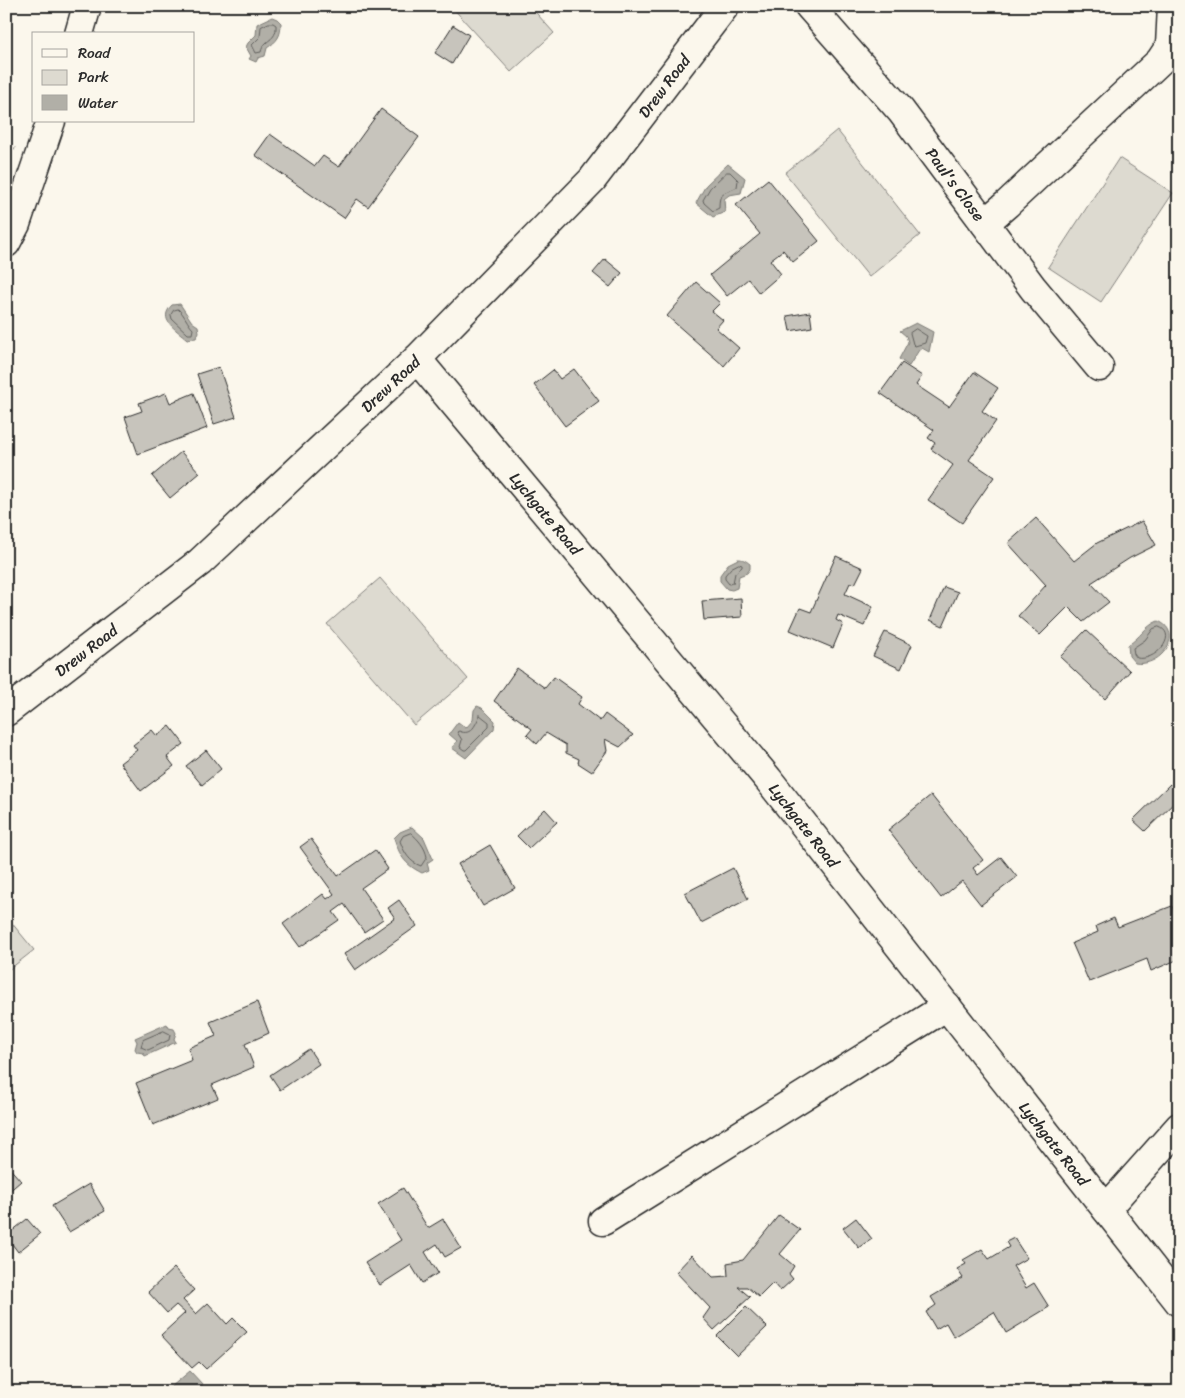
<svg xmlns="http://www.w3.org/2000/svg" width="1185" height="1398" font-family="Sriracha,sans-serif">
<rect width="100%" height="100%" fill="#fbf7ec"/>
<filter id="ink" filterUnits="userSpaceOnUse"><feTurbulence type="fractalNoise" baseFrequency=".02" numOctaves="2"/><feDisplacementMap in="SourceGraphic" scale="10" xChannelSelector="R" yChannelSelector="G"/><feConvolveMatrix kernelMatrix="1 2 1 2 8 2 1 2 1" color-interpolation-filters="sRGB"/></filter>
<g filter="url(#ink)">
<g fill="#dddad0" stroke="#84827e">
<path d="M451 6H530L554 33 511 72Z"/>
<path d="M837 130 920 235 869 277 785 173Z"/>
<path d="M1119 158 1173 193 1101 302 1048 267Z"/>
<path d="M380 578 468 679 414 725 327 624Z"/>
<path d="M6 916 34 950 6 972Z"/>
</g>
<g fill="#b1afa7" stroke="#7b7a75">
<path d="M272 17 277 19 281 23C281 37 277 41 267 48L265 56 258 58 256 62 249 59 251 56 246 47 248 43 256 35 257 24Z"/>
<path d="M728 164 745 178 741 193 729 195 724 199 725 212 713 217 696 203 706 185Z"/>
<path d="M180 304 192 322 198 326 199 332 196 338 187 339C176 329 157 320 172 305Z"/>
<path d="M916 323 933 332 929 352 922 348 919 350 909 366 899 359 908 342 906 336 900 331Z"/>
<path d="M738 559C743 559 745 560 750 564V569L747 573 739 576 737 588 732 590 727 589 720 581V575L728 564Z"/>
<path d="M1158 621C1185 632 1162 668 1135 663L1129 656 1128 645C1140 638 1145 626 1158 621Z"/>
<path d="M477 706 482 708 495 721 494 729 466 758 452 748 457 741 449 734 458 722 466 728 473 720 474 710Z"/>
<path d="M412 827 424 838 433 859 427 863 429 870 422 873C404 864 400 856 394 838L400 832Z"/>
<path d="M167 1024 169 1028 174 1029 176 1033 174 1039 176 1042 145 1056 143 1053 137 1052 135 1049 137 1042 135 1038Z"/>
<path d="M190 1371 203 1385 195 1392H165Z"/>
</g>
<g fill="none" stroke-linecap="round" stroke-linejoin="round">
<g stroke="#61605d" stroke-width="1">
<path d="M269 23H273L276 25C277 42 264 38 261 52L256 53 252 45 260 37 261 27Z"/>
<path d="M727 172H730L738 180 737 187C724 194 719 190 719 208L713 211 704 203 703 200 710 188Z"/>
<path d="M174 310 178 309C185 315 187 323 193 329L192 334H188L172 319 171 315Z"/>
<path d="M916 329 927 336 925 343 915 346 913 344 910 333Z"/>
<path d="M739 564 742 565V567L735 573 733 583 729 584 725 579V575L731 568Z"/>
<path d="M1159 627C1179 634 1156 662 1137 658L1134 654 1133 648 1145 640 1153 629Z"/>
<path d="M480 715 489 722V727L466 750H464L460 747 462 740 457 732 459 731C472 737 476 723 480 715Z"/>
<path d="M411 833C419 840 425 847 427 857L421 866C409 862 404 852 400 841L403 836Z"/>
<path d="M164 1031 170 1034 169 1040 148 1050 141 1047 143 1040Z"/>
</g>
</g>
<g fill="#c7c4bc" stroke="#2b2b2b">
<path d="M453 25 469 35 452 64 435 53Z"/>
<path d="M381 109 419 137 368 207 357 199 344 218 255 155 270 134 315 166 323 156 339 167Z"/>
<path d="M768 179 819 241 793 262 783 250 770 260 781 274 759 293 748 279 727 296 710 275 760 234 736 205Z"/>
<path d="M605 259 622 273 610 287 593 273Z"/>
<path d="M696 282 720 303 712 311 723 320 716 328 739 348 724 366 667 316Z"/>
<path d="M810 312 812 327 790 331 787 316Z"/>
<path d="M902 363 922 376 916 385 949 407 974 372 998 388 982 411 996 421 969 460 994 477 962 523 928 500 953 465 931 449 935 443 928 438 934 430 880 393Z"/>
<path d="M219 367 236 417 214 424 197 374Z"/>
<path d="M574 369 599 401 565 426 534 385 553 370 560 379Z"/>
<path d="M166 393 170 403 194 393 207 428 138 454 125 417 142 411 139 403Z"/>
<path d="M181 452 200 473 170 498 152 476Z"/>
<path d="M1036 518 1074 561 1097 543 1142 521 1156 545 1130 558 1091 583 1109 602 1083 622 1068 607 1040 635 1018 616 1046 585 1008 543Z"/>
<path d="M836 556 863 568 855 584 850 583 845 594 873 607 864 626 838 615 836 620 843 624 833 648 790 630 800 608 811 612Z"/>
<path d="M944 587 958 592 943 626 930 620Z"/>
<path d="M741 598 742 617 704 620 702 601Z"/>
<path d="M1086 630 1130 671 1105 699 1060 657Z"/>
<path d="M885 632 912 645 901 669 873 656Z"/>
<path d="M517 668 545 688 554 677 582 697 578 704 600 721 605 714 633 735 620 747 605 739 607 751 592 772 578 763 579 759 566 753V745L546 733 537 744 527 735 532 729 494 701Z"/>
<path d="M170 726 184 744 167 757 174 766 141 791 120 763 137 750 133 745 152 730 157 736Z"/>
<path d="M206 750 221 769 202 785 186 766Z"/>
<path d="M1170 784 1179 793V798L1145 831 1133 820Z"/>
<path d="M931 795 983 860 973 868 978 875 1001 857 1017 877 981 905 962 881 941 898 888 830Z"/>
<path d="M545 809 557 822 529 848 517 836Z"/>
<path d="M311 839 338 876 375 850 388 869 361 888 383 919 364 932 344 904 333 912 339 920 300 947 283 924 323 894 327 899 334 894 300 847Z"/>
<path d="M490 845 515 888 483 906 458 864Z"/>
<path d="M733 868 748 899 701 923 685 893Z"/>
<path d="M399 900 417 926 355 970 344 954 395 918 388 908Z"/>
<path d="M1172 906 1179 924V933L1177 934 1179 938V959L1151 971 1147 959 1089 982 1072 943 1098 932 1096 926 1114 918 1118 927Z"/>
<path d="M257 1002 269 1033 245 1044 254 1067 212 1085 218 1098 153 1125 136 1083 192 1060 188 1048 216 1036 210 1022Z"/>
<path d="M309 1049 319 1064 280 1090 270 1075Z"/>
<path d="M6 1164 21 1181 6 1194Z"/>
<path d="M89 1184 105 1211 69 1232 52 1206Z"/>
<path d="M403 1188 428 1228 443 1219 461 1248 445 1257 437 1244 425 1252 438 1273 422 1283 411 1265 380 1285 365 1263 401 1240 378 1204Z"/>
<path d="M779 1215 800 1230 780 1254 794 1266 789 1274 793 1279 780 1291 773 1283 759 1297 747 1287H738L750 1297 714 1330 703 1318 710 1308 676 1272 692 1255 713 1277 728 1276 727 1263 743 1260Z"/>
<path d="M856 1218 872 1239 859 1248 843 1228Z"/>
<path d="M27 1219 40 1234 18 1252 6 1236Z"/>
<path d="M1014 1238 1027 1258 1013 1266 1026 1288 1034 1283 1049 1307 1006 1333 994 1312 954 1337 946 1323 936 1329 926 1312 936 1305 931 1297 963 1278 957 1269 966 1264 963 1260 982 1249 989 1259 1009 1247 1006 1242Z"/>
<path d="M174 1268 194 1290 183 1300 196 1314 208 1303 227 1324 233 1318 247 1332 206 1369 199 1362 192 1368 161 1335 185 1313 176 1305 167 1313 148 1292Z"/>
<path d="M746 1307 767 1327 737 1356 717 1336Z"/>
</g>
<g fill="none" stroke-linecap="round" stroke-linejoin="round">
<defs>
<g id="minor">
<path id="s1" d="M809 6 901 111 1033 288 1099 367"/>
<path d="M985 223 1007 204 1160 61 1170 46 1172 6"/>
<path id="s2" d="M417 359 768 779 1179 1302"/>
<path id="s3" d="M6 712 200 562 417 359 592 180 725 6"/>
<path d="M1106 1209 1179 1127"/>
<path d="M603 1221 947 1006"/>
</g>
<g id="highway">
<path d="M79 34 87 6"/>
<path d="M6 243 16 224 51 121"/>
</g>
</defs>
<use href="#minor" stroke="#2b2b2b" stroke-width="31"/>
<use href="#highway" stroke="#2b2b2b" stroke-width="31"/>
<path stroke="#2b2b2b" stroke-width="3" stroke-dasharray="5 4" stroke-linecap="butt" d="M6 146 15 149"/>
<use href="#minor" stroke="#fbf7ec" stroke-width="28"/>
<use href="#highway" stroke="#fbf7ec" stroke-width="28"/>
</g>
</g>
<g text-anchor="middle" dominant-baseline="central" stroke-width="5" stroke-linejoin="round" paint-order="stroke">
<g font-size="16" fill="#2b2b2b" stroke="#fbf7ec">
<text stroke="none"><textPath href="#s3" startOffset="911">Drew Road</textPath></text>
<text stroke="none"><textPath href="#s1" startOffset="231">Paul's Close</textPath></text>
<text stroke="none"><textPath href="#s3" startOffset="506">Drew Road</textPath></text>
<text stroke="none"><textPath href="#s2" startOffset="201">Lychgate Road</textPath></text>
<text stroke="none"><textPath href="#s3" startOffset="101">Drew Road</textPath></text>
<text stroke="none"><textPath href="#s2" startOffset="606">Lychgate Road</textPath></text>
<text stroke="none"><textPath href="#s2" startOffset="1011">Lychgate Road</textPath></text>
</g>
</g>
<rect width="1185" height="1398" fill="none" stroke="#fbf7ec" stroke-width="25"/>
<rect x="12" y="12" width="1160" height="1373" fill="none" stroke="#2b2b2b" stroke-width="2" filter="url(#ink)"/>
<rect x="32" y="32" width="162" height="90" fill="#fbf7ec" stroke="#a8a59f"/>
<rect x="42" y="49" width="25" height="8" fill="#fbf7ec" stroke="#a8a59f"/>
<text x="78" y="58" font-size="15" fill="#2b2b2b">Road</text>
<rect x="42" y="70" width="25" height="15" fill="#dddad0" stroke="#a8a59f"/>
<text x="78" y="82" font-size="15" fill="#2b2b2b">Park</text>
<rect x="42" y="95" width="25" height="15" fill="#b1afa7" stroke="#a8a59f"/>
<text x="78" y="108" font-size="15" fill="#2b2b2b">Water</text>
</svg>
